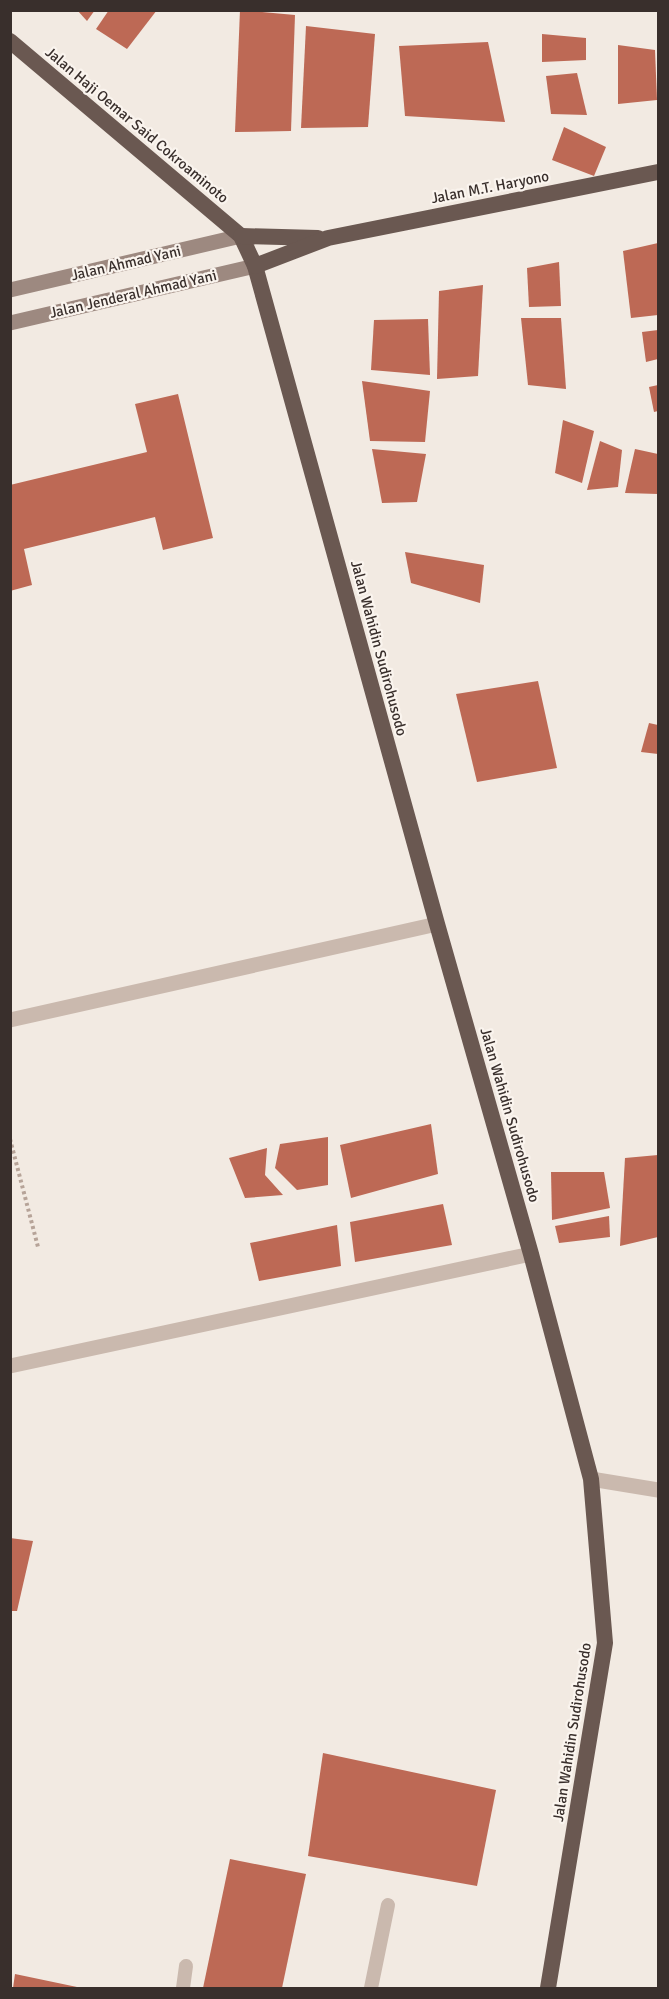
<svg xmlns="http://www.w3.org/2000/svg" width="669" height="1999" font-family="Signika,sans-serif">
<rect width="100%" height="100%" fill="#f2eae2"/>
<g fill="#bd6955">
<path d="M77 10H95L87 21Z"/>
<path d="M109 10H157L127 49 96 29Z"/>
<path d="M240 10 295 15 291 131 235 132Z"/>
<path d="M306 26 375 34 368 127 301 128Z"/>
<path d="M542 34 586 38V60L542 62Z"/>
<path d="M488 42 505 122 405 116 399 46Z"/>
<path d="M618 45 655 50 657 100 618 104Z"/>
<path d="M577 73 587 115 551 114 546 76Z"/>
<path d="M564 127 606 147 594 176 552 160Z"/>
<path d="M658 243V315L631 318 623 251Z"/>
<path d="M559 262 561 306 529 307 527 268Z"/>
<path d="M483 285 478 376 437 379 439 291Z"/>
<path d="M521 318H561L566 389 528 385Z"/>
<path d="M428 319 430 375 371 370 374 320Z"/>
<path d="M658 330V359L646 362 642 332Z"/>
<path d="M362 381 430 391 425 442 370 441Z"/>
<path d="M658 385V411L654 412 649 387Z"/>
<path d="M178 394 213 538 163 550 155 517 24 549 32 585 10 591V485L147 452 135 404Z"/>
<path d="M563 420 594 431 582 483 555 473Z"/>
<path d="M600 441 622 450 618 487 587 490Z"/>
<path d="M372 449 426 454 417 502 382 503Z"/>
<path d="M635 449 658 454V494L625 493Z"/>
<path d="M405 552 484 565 480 603 411 583Z"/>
<path d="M538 681 557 768 477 782 456 694Z"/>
<path d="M649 723 658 725V754L641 752Z"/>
<path d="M431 1124 438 1174 351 1198 340 1145Z"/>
<path d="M328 1137V1185L297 1190 275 1168 280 1144Z"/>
<path d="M267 1148 265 1175 283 1195 245 1198 229 1158Z"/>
<path d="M658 1155V1237L620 1246 625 1158Z"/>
<path d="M551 1172H604L610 1208 552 1220Z"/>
<path d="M443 1204 452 1245 355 1262 350 1222Z"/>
<path d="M609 1216 610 1237 559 1243 555 1226Z"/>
<path d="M337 1225 341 1266 259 1281 250 1243Z"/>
<path d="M10 1538 33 1541 17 1611H10Z"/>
<path d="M323 1753 496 1790 477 1886 308 1856Z"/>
<path d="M230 1859 306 1874 282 1988H203Z"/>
<path d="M15 1974 77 1987V1988H13Z"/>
</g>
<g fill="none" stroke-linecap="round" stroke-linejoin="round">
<path stroke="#b6a398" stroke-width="4" stroke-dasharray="3 3" stroke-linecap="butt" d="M10 1139 38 1247"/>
<g stroke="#cab9ae" stroke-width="14">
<path d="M183 1988 186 1966"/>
<path d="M371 1988 388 1905"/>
</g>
<g stroke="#cab9ae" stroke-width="15">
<path d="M10 1020 437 924"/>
<path d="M10 1366 531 1254"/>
<path d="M591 1479 658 1490"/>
</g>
<g stroke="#9d8980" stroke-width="15">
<path d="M10 290 241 236"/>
<path d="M10 323 255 266"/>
</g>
<g stroke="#6a5851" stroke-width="16">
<path d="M10 41 241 236 255 266 437 924 531 1254 591 1479 605 1643 548 1988"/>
<path d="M241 236 318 238"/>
<path d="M255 266 328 238 658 172"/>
</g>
</g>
<g text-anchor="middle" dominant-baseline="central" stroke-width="4.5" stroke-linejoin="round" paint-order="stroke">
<g font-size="15" fill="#392f2c" stroke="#faf4ee">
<text transform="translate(137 125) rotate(40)">Jalan Haji Oemar Said Cokroaminoto</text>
<text transform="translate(490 187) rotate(-11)">Jalan M.T. Haryono</text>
<text transform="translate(126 263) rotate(-13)">Jalan Ahmad Yani</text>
<text transform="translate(133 294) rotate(-13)">Jalan Jenderal Ahmad Yani</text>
<text transform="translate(379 648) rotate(75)">Jalan Wahidin Sudirohusodo</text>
<text transform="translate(510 1115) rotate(74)">Jalan Wahidin Sudirohusodo</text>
<text transform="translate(572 1732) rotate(-81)">Jalan Wahidin Sudirohusodo</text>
</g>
</g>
<rect width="669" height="1999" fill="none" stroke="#392f2c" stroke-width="24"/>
</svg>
